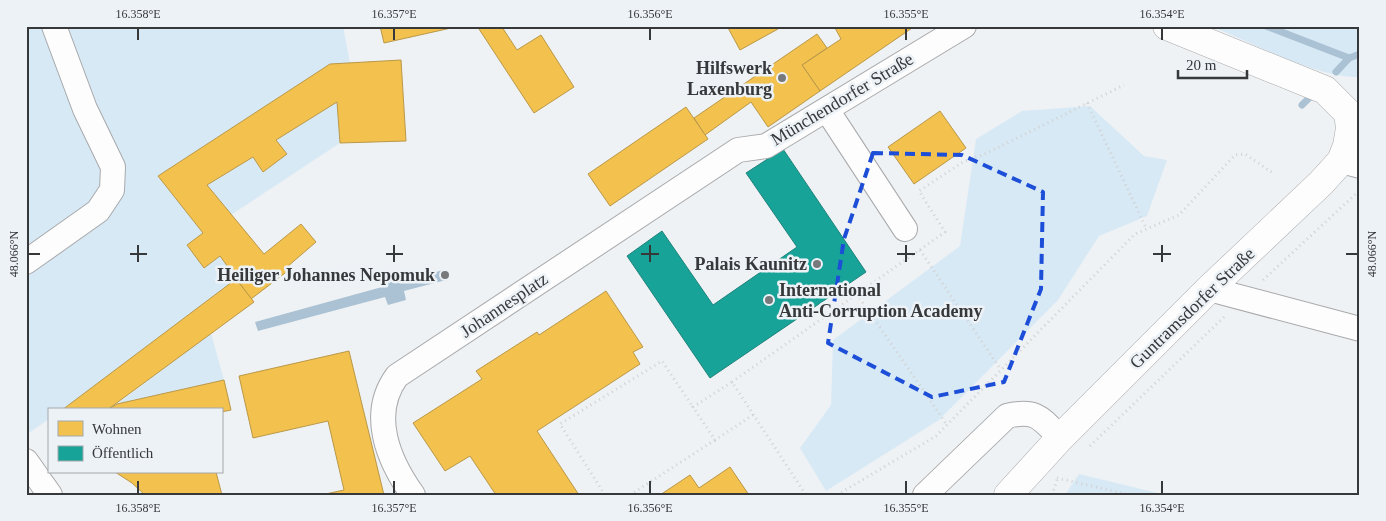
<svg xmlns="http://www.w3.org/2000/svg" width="1386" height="521" font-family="Georgia,serif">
<rect width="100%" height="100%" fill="#eff2f4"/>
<g fill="#d8e9f6">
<path d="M26 26H343L350 63 330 64 158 176 203 233 187 245 204 268 220 256 236 279 62 410H49V419L26 435Z"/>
<path d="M1211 26H1360V77C1320 79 1250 42 1211 26Z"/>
<path d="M337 102 340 143 231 215 207 185 253 157 263 172 286 154 276 140Z"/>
<path d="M1090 106 1144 156 1167 160 1147 216 1099 236 1058 300 939 420 826 491 800 448 831 405 833 340 960 246 976 139 1022 111Z"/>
<path d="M211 333 224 380 117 404Z"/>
<path d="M1079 474 1162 494 1166 495H1065Z"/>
</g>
<path fill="#aac2d4" d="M443 270 446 280 404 291 406 300 388 305 385 297 258 331 255 322 382 287 381 280 399 275 402 282Z"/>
<g fill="#f2c14e" stroke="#ba9848">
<path d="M380 26H460L384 43Z"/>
<path d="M477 26H504L502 27 517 50 541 35 574 87 534 113Z"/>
<path d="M727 26H777L778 29 740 50Z"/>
<path d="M834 26H915L820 91 802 65 841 39Z"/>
<path d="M817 34 827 48 802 65 820 91 768 127 751 102 705 135 694 118Z"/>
<path d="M401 60 406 141 340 143 337 102 276 140 287 154 263 172 253 157 207 185 264 254 301 224 316 242 287 267 289 270 251 299 220 256 204 268 187 245 203 233 158 176 330 64Z"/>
<path d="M686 107 708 139 610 206 588 174Z"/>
<path d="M940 111 966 148 914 184 888 147Z"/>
<path d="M236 279 254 302 107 410H62Z"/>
<path d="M606 291 643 347 633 352 640 364 537 431 579 495H496L470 456 445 471 413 423 482 379 476 371 537 332 539 335Z"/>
<path d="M349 351 384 495H321L344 490 328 421 253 438 239 376Z"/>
<path d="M224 380 231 410 221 412V410H107L117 404Z"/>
<path d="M730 467 749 495H660L690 475 699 488Z"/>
<path d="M115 472H216L222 495H145L132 483Z"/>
</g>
<path fill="#17a398" stroke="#20837c" d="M783 149 866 272 710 378 627 256 662 231 713 305 797 247 746 173Z"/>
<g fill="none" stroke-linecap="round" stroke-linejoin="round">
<g stroke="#aac2d4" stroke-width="7">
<path d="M1266 26 1349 58 1360 54"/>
<path d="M1336 72 1349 58"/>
<path d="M1302 105 1310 97"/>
</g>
<defs>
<g id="minor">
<path d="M827 110 905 229"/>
<path d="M1341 161 1360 166"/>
<path d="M26 262 98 211 112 190 113 167 85 109 54 26"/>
<path d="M1209 289 1360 329"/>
<path d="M26 461 50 495"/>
<path d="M413 495C388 460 369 414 397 376L738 150 766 146 964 26"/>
<path d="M925 495 1007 416C1036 409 1041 418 1060 438"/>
</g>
<path id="major" d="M1008 495 1060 438 1209 289 1321 183 1341 161 1347 146 1350 128 1348 113 1325 90 1167 26"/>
</defs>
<use href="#minor" stroke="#a8a9ab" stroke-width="26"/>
<use href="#major" stroke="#a8a9ab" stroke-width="29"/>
<g stroke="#d0d1d1" stroke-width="3" stroke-dasharray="1 4" stroke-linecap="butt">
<path d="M1087 103 1146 228"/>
<path d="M920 250 1001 370"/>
<path d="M1263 280 1360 190"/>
<path d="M857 294 947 425"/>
<path d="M732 382 945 232 919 191 963 162 987 153 1124 85"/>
<path d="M753 415 715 440 693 407 732 382 806 495"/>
<path d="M1090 446 1224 317"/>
<path d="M1057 478 1130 495"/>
<path d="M605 495 560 424 662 361 693 407"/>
<path d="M630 495 715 440"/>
<path d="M837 495 936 436 1135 234 1179 215 1235 155 1245 154 1273 173"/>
<path d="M1052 495 1057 480"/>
</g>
<use href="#minor" stroke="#fdfdfd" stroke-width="24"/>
<use href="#major" stroke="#fdfdfd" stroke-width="28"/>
</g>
<path fill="none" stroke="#1d4ed8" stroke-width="4" stroke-dasharray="10 6" stroke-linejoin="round" d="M873 153 962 155 1043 192 1041 289 1004 382 932 397 828 343 844 239Z"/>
<path fill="none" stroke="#36383a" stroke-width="2" d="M138 28V40M394 28V40M650 28V40M906 28V40M1162 28V40M138 245V262M394 245V262M650 245V262M906 245V262M1162 245V262M28 254H40M130 254H147M386 254H403M641 254H659M897 254H915M1153 254H1171M1346 254H1358M138 481V494M394 481V494M650 481V494M906 481V494M1162 481V494"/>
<g fill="#77797b" stroke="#edf2f6" stroke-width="2">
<circle cx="782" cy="78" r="5"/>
<circle cx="817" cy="264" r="5"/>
<circle cx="445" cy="275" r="5"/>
<circle cx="769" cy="300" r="5"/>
</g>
<g text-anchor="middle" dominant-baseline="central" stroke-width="5" stroke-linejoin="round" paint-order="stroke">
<g font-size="18" font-weight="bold" fill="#36383a" stroke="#edf2f6" text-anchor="end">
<text x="772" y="68">Hilfswerk<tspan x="772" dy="21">Laxenburg</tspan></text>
<text x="807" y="264">Palais Kaunitz</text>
<text x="435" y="275">Heiliger Johannes Nepomuk</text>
<text x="779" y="290" text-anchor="start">International<tspan x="779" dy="21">Anti-Corruption Academy</tspan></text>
</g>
<g font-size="18" fill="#36383a" stroke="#edf2f6">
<text transform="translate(842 99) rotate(-31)">Münchendorfer Straße</text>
<text transform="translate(504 305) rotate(-34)">Johannesplatz</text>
<text transform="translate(1192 308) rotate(-44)">Guntramsdorfer Straße</text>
</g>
</g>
<rect width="1386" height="521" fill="none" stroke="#edf2f6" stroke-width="55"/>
<rect x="48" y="408" width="175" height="65" fill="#edf2f6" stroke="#a4a8ab"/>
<rect x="58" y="421" width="25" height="15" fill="#f2c14e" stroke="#a4a8ab"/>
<text x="92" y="434" font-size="15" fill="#36383a">Wohnen</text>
<rect x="58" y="446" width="25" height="15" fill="#17a398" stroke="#a4a8ab"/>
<text x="92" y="458" font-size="15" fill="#36383a">Öffentlich</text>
<path d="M1178 70v8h69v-8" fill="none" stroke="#36383a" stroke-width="2.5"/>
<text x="1186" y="70" font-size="15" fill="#36383a" stroke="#edf2f6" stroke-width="4" paint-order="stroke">20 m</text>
<rect x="28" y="28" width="1330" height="466" fill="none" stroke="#36383a" stroke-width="2"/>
<g font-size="12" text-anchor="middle" fill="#36383a">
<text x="138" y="18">16.358°E</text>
<text x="394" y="18">16.357°E</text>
<text x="650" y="18">16.356°E</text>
<text x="906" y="18">16.355°E</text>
<text x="1162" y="18">16.354°E</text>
<text transform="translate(1372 254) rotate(-90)" y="4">48.066°N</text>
<text transform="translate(14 254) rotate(-90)" y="4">48.066°N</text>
<text x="138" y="512">16.358°E</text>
<text x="394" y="512">16.357°E</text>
<text x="650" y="512">16.356°E</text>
<text x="906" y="512">16.355°E</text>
<text x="1162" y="512">16.354°E</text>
</g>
</svg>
